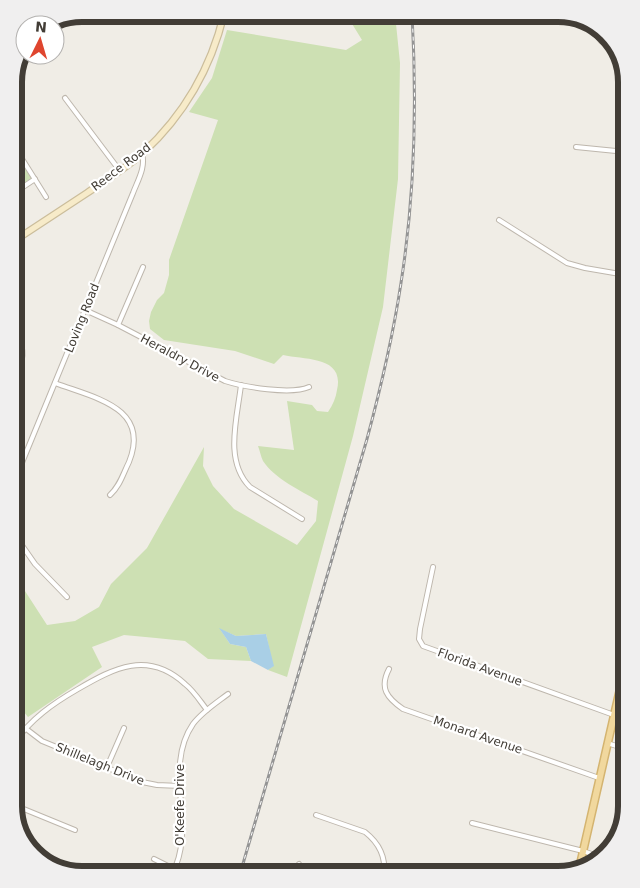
<svg xmlns="http://www.w3.org/2000/svg" width="640" height="888" font-family="'DejaVu Sans',sans-serif">
<rect width="100%" height="100%" fill="#f0ede6"/>
<g fill="#cde0b3">
<path d="M346 14H395L400 63 398 179 383 307 353 436 287 677 268 670 273 666 266 634 236 636 220 629 230 644 246 647 251 661 208 659 185 641 156 638 124 635 92 647 102 667 28 717 14 700V574L47 625 75 621 99 607 111 584 147 548 204 447 203 466 213 486 234 509 297 545 316 521 318 501C300 490 275 479 263 461 261 457 260 451 258 446L294 450 287 401 312 405 317 411 328 412C333 405 336 397 337 390 345 356 305 360 283 355L274 364 235 351 164 340 150 329 149 321 151 312 157 300 164 293 169 275V260L218 120 189 112 212 78 227 30 346 50 362 40Z"/>
<path d="M14 150 32 178 14 189Z"/>
</g>
<path fill="#a9cfe6" d="M219 628 236 636 266 634 274 666 268 670 251 661 246 647 230 644Z"/>
<g fill="none" stroke-linecap="round" stroke-linejoin="round">
<defs>
<g id="street">
<path d="M586 21 601 41 618 52"/>
<path d="M65 98 120 171"/>
<path d="M14 146 46 197"/>
<path d="M576 147 626 152"/>
<path d="M14 193 35 179"/>
<path d="M499 220 567 263 585 268 626 275"/>
<path d="M85 310 118 325 225 381C244 387 291 395 309 387"/>
<path d="M118 325 143 267"/>
<path d="M14 380C21 364 29 350 14 335"/>
<path d="M55 383C94 398 151 407 129 462 123 474 120 486 110 495"/>
<path d="M241 385C237 419 224 461 250 487L302 519"/>
<path d="M14 482 133 193C138 180 146 167 142 153"/>
<path d="M14 534 35 564 67 597"/>
<path d="M433 567 420 629 419 639 423 646 614 715"/>
<path d="M389 669C379 688 387 698 403 709L599 778"/>
<path d="M25 728 42 741 142 782 157 785 180 786"/>
<path d="M14 743C31 719 52 704 78 689 114 668 148 650 185 684 194 691 200 701 207 710"/>
<path d="M607 743 626 749"/>
<path d="M107 767 124 728"/>
<path d="M14 805 75 830"/>
<path d="M316 815 365 832C379 843 386 856 384 874"/>
<path d="M472 823 583 851 600 857"/>
<path d="M154 859 174 869"/>
<path d="M299 864 306 874"/>
<path d="M172 874C198 827 162 769 193 724 202 712 216 703 228 694"/>
</g>
<path id="secondary" d="M14 241C38 225 63 209 87 193 106 180 126 168 143 153 184 115 211 68 224 14"/>
<path id="primary" d="M579 869 626 663"/>
</defs>
<use href="#street" stroke="#beb7ad" stroke-width="6"/>
<use href="#secondary" stroke="#cbbd9b" stroke-width="8"/>
<use href="#primary" stroke="#d4b470" stroke-width="9"/>
<use href="#street" stroke="#fff" stroke-width="4"/>
<use href="#secondary" stroke="#f7ebc9" stroke-width="5.5"/>
<use href="#primary" stroke="#f1d89e" stroke-width="6"/>
<defs>
<path id="rail" d="M240 874 367 439C381 387 393 336 401 283 415 194 417 104 412 14"/>
</defs>
<use href="#rail" stroke="#949494" stroke-width="3"/>
<use href="#rail" stroke="#fff" stroke-width="1" stroke-dasharray="4" stroke-linecap="butt"/>
</g>
<g text-anchor="middle" dominant-baseline="central" stroke-width="4.5" stroke-linejoin="round" paint-order="stroke">
<g font-size="12" fill="#423d36" stroke="#fff">
<text transform="translate(121 167) rotate(-37)">Reece Road</text>
<text transform="translate(82 318) rotate(-68)">Loving Road</text>
<text transform="translate(180 358) rotate(28)">Heraldry Drive</text>
<text transform="translate(480 667) rotate(20)">Florida Avenue</text>
<text transform="translate(478 735) rotate(19)">Monard Avenue</text>
<text transform="translate(100 764) rotate(22)">Shillelagh Drive</text>
<text transform="translate(180 805) rotate(-90)">O'Keefe Drive</text>
</g>
</g>
<path d="M0 0H640V888H0ZM82 22H558A60 60 0 0 1 618 82V806A60 60 0 0 1 558 866H82A60 60 0 0 1 22 806V82A60 60 0 0 1 82 22Z" fill="#f0efef" fill-rule="evenodd"/>
<path fill="none" stroke="#423d36" stroke-width="6" d="M82 22H558A60 60 0 0 1 618 82V806A60 60 0 0 1 558 866H82A60 60 0 0 1 22 806V82A60 60 0 0 1 82 22Z"/>
<g transform="translate(40 40) rotate(5)"><circle r="24" fill="#ffffff" stroke="#b3b1af"/>
<path d="M0-4L9 19L0 12L-9 19Z" fill="#df452e"/>
<text y="-8" font-size="14" font-weight="bold" text-anchor="middle" fill="#423d36">N</text>
</g>
</svg>
